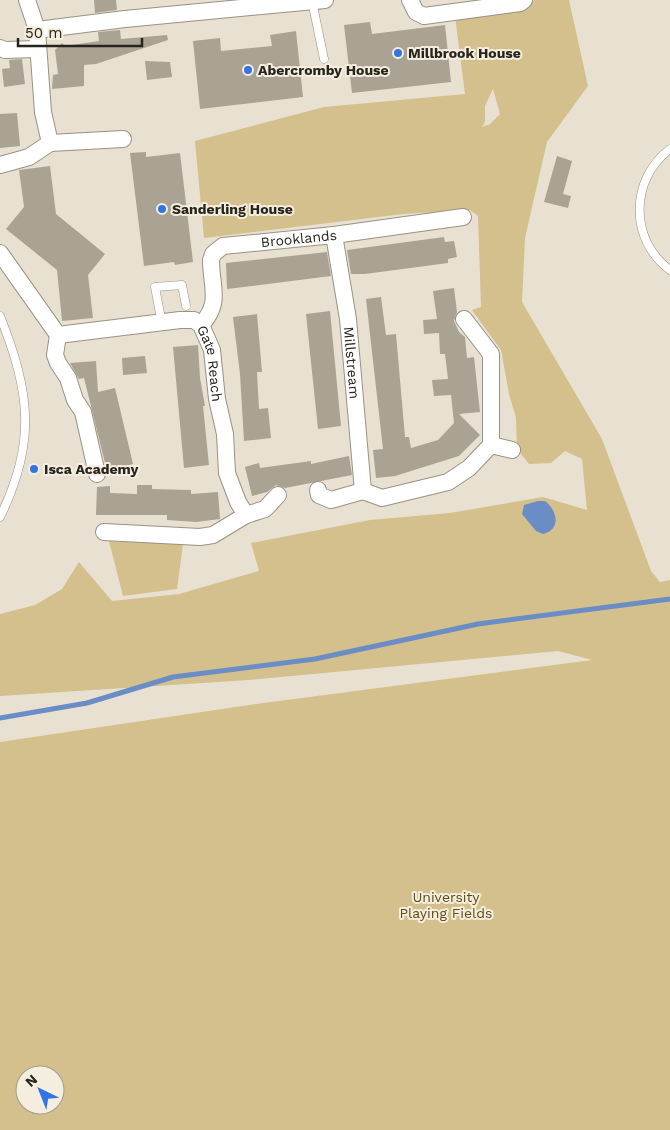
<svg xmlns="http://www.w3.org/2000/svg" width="670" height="1130" font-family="'Work Sans',sans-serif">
<rect width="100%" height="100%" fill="#e8e1d1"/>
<g fill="#d4c08c" fill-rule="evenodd">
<path d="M534 0H569L588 86 547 142 525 238 522 302 602 439 651 571 660 582 670 580V1130H0V742L249 705 592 660 558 651 249 680 0 696V614L35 605 62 589 79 562 112 601 179 594 259 571 251 543 370 520 450 513 543 497 587 510 582 459 565 451 551 463 529 464 517 449 516 418 509 394 501 350 472 310 481 307 478 216 470 210 403 214 204 238 195 141 324 107 465 94 455 16 526 6ZM493 89 500 114 490 124 482 127 485 122V106ZM25 1075H55V1105H25Z"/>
<path d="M109 541 183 544 177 589 123 596Z"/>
</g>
<path fill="#6a8dc5" d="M538 501H545C558 511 561 530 543 534L536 531 522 514 524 505Z"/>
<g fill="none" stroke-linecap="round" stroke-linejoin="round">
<path stroke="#6a8dc5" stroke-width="5" d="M0 718 87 703 173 677 315 659 478 624 670 599"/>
</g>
<g fill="#aaa394">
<path d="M94 0H116L117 10 95 13Z"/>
<path d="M370 22 372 34 445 25 451 82 352 93 344 25Z"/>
<path d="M120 30 121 39 167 35 168 40 96 64 84 65V86L52 89 53 75 58 74 55 50 62 43 65 46 99 41 98 32Z"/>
<path d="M296 31 303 97 200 109 193 41 220 38 221 51 272 46 270 35Z"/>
<path d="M22 59 25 84 4 87 2 69 10 68 9 60Z"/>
<path d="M145 61 170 62 172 77 147 80Z"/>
<path d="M17 113 20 146 0 148V114Z"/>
<path d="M146 152V157L180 153 193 262 175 265 174 262 144 266 130 153Z"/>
<path d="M557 156 572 161 563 194 571 196 568 208 544 202Z"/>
<path d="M50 166 56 214 105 254 88 275 93 318 62 321 57 270 6 229 24 207 19 170Z"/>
<path d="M444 237 445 242 454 241 457 257 448 259V263L365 274H351L347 250Z"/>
<path d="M327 252 331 276 227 289 226 263Z"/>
<path d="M454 288 457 312 454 321 459 332 465 337 467 358 474 357 480 412 459 414 480 435 459 456 395 476 376 478 373 450 383 449 366 299 381 297 386 335 396 334 405 437H409L411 448 438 440 454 423 451 395 434 396 432 380 448 379 445 354H440L439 333 424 334 423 320 437 319 433 291Z"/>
<path d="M330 311 341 426 318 429 306 314Z"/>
<path d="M257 314 262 372H257L259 409 268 408 271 438 244 441 240 374 233 317Z"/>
<path d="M198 345 200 378 205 406H203L209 465 184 468 173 347Z"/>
<path d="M145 356 147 373 123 375 122 358Z"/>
<path d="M96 361 98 392 115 388 133 464 107 471 84 378 79 379 70 363Z"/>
<path d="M349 456 352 475 285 488 276 485 267 492 252 496 245 467 259 463 260 468 311 461V464Z"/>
<path d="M137 485H152V489L191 490V494L218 492 220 519 196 522 167 520V515H96L97 487 110 486V493L137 494Z"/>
</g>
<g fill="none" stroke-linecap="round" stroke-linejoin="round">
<defs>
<g id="service">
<path d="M312 1 324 59"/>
<path d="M670 149C630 179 629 240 670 270"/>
<path d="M0 316C30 392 37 442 0 517"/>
<path d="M162 324 155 287 182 285 186 306"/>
</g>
<g id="minor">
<path d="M27 0 37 30 43 112 50 143"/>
<path d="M410 0 416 12 424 16 520 3 524 0"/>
<path d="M37 30 125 19 325 0"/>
<path d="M0 48 5 50 37 49"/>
<path d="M50 143 123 139"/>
<path d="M0 165 29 157 50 143"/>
<path id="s1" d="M334 235 348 319 363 491 382 498 448 482 469 468 491 445V354L464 319"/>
<path id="s2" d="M0 253 58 335 180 320H194L201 325 212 350 217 399 225 434 227 473 238 502 246 515"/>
<path id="s3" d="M201 325C222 302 211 288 211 260L213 254 223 246 334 235 463 217"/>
<path d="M58 335 55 355 58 363 68 378 75 400 83 412 97 474"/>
<path d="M491 445 512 450"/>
<path d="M318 490 319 495 331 500 363 491"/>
<path d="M104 532 200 537 213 535 246 515 265 509 278 495"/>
</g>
</defs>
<use href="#service" stroke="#989283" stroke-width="9"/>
<use href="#minor" stroke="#989283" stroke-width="18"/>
<use href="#service" stroke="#fff" stroke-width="8"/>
<use href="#minor" stroke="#fff" stroke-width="16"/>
</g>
<g fill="#3275e3" stroke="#f5eede" stroke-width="2">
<circle cx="398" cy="53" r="5"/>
<circle cx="248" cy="70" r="5"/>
<circle cx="162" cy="209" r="5"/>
<circle cx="34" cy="469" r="5"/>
</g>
<g text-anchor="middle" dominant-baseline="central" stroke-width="4" stroke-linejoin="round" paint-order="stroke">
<g font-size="14" font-weight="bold" fill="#27241e" stroke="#f5eede" text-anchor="start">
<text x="408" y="53">Millbrook House</text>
<text x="258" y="70">Abercromby House</text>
<text x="172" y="209">Sanderling House</text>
<text x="44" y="469">Isca Academy</text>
</g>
<g font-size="14" fill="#27241e" stroke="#f5eede">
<text stroke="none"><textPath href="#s3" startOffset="164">Brooklands</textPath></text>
<text stroke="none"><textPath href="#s1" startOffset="129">Millstream</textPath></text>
<text stroke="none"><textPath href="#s2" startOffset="286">Gate Reach</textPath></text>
</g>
<g font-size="14" fill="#5e4b16" stroke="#f5eede">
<text x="446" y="897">University<tspan x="446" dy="16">Playing Fields</tspan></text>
</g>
</g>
<g transform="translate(40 1090) rotate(317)"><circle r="24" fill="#f5eede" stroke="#a39d91"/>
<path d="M0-4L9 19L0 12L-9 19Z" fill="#3275e3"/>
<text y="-8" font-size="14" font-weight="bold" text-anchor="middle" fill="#27241e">N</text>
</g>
<path d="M18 38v8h124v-8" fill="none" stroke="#27241e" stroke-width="2.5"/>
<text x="25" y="38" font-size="15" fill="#27241e" stroke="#f5eede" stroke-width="4" paint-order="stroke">50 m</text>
</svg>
